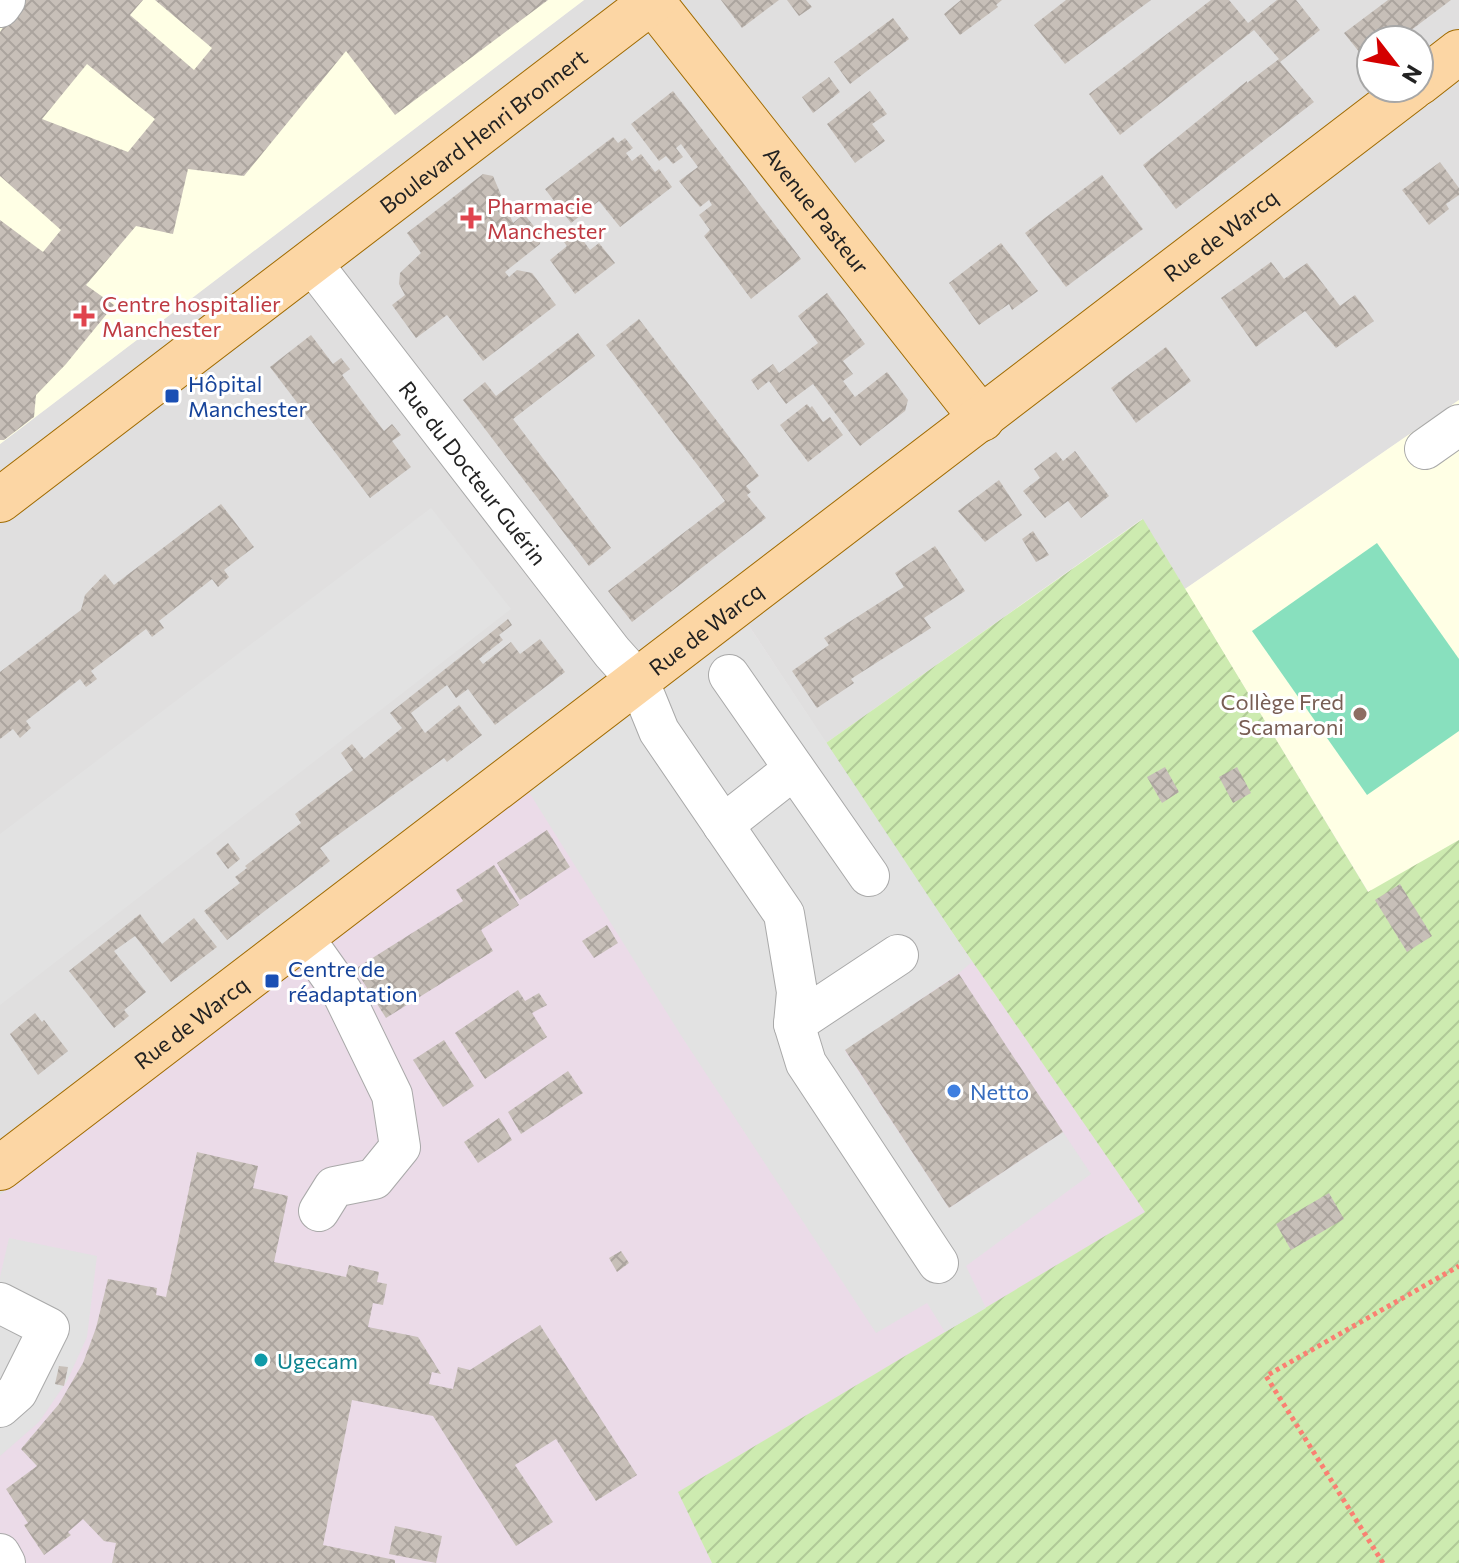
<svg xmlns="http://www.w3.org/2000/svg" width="1459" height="1563" font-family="Commissioner,sans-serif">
<defs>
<pattern id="garden-furrows" width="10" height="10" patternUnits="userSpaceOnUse" patternTransform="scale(2)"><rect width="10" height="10" fill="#cdebb0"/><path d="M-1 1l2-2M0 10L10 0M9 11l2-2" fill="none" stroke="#b0c997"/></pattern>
<pattern id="building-cross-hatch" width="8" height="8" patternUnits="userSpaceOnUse" patternTransform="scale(2)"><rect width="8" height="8" fill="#c7bfb8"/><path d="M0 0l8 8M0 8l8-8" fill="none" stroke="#aba49e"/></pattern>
</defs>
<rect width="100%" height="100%" fill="#f2efe9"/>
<path fill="#e0dfdf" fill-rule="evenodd" d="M584 0H1459V400L1185 589 1142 519 826 743 749 626 527 789 0 1195V444ZM1371 40H1419V88H1371Z"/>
<path fill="#ebdbe8" d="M749 626 912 874 1146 1212 679 1492 712 1563H0V1195L527 789Z"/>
<g fill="#ffffe5">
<path d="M0 0H584L0 444Z"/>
<path d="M1459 400V840L1369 893 1185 589Z"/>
</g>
<path fill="url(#garden-furrows)" d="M1143 519 1368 892 1459 840V1563H712L678 1492 1145 1212 912 874 826 743Z"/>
<path fill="#88e0be" d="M1377 543 1459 659V731L1367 795 1252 631Z"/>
<g fill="#e2e2e2">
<path d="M431 508 511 609 0 1005V834Z"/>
<path d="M749 626 972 962 958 974 845 1051 949 1208 1063 1132 1091 1174 966 1266 986 1308 945 1332 927 1303 876 1333 682 1037 527 789Z"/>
<path d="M9 1238 97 1256 87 1337 67 1381 39 1422 0 1456V1277Z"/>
</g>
<g fill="url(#building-cross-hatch)" fill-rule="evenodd">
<path d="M22 0H143L130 15 194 70 212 48 155 0H548L395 115 346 51 244 176 188 169 173 234 136 226 86 285 114 305 66 364 36 395 34 417 4 440H0V220L43 252 61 230 0 176V32ZM87 64 155 119 128 152 42 119Z"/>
<path d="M721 0H779L742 28Z"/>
<path d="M787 0H806L812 7 799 16Z"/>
<path d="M961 0H1002L996 5 998 7 960 35 944 14Z"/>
<path d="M1066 0H1151L1065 64 1034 25Z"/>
<path d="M1211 0H1229L1248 23 1277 0H1296L1320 30 1280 62 1314 102 1176 209 1143 165 1247 81V83L1279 59 1254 30 1120 135 1089 94Z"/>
<path d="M1388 0H1451L1398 40H1371V61L1368 63 1344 33Z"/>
<path d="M893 18 909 39 850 84 834 62Z"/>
<path d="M829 77 840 92 813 113 802 97Z"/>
<path d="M673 91 801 259 751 299 704 236 710 230 699 215 712 205 709 200 700 207 679 181 698 167 681 144 676 148 683 157 673 164 666 156 659 161 631 124Z"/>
<path d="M870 91 887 114 872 124 885 141 855 163 827 124Z"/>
<path d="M613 137 618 143 625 138 633 148 626 153 632 161 641 154 655 172 659 169 672 187 620 227 599 201 571 223 545 189Z"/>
<path d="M1440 162 1459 188V195L1446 204 1449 209 1429 225 1402 190Z"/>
<path d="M483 174 493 176 513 223 524 214 541 235 540 244 505 272 509 277 517 270 532 273 556 305 483 361 447 315 416 338 392 305 405 295 399 284 400 273 421 253 407 233Z"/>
<path d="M1102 175 1143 229 1066 287 1025 233Z"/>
<path d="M577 232 590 250 599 243 615 263 575 294 550 260 567 246 564 242Z"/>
<path d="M1001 243 1038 291 1012 310 1009 304 979 325 949 283Z"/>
<path d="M1271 262 1284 279 1307 263 1340 306 1355 295 1374 321 1336 348 1305 311 1256 347 1221 298Z"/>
<path d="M827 293 865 344 843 361 853 374 843 381 855 397 887 372 908 400 905 411 860 446 813 384 786 404 769 381 758 390 751 380 773 364 779 373 818 343 798 316Z"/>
<path d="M639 319 759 476 746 486 751 492 747 495 766 518 632 622 608 591 725 501 606 345Z"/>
<path d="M578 333 595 356 513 419 611 548 589 566 463 400 485 382 496 396Z"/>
<path d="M311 335 333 364 341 358 350 369 342 375 384 431 392 424 401 435 392 441 411 467 370 498 270 367Z"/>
<path d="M1166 347 1191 381 1136 423 1111 388Z"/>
<path d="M807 404 810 408 812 406 823 422 830 417 843 435 808 462 780 425Z"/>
<path d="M1075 451 1109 496 1081 518 1068 501 1045 518 1023 491 1040 478 1034 469 1056 452 1063 461Z"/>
<path d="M999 480 1022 515 985 542 958 511Z"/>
<path d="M221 504 254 547 224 570 229 577 218 587 212 579 159 621 164 628 157 633 152 637 146 629 91 671 97 679 86 687 80 679 26 721 31 728 20 738 13 729 0 739V672L81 610 85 595 105 574 114 585Z"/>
<path d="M1033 531 1049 555 1036 562 1022 539Z"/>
<path d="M935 546 965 591 924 618 931 628 851 679 854 683 817 708 792 671 829 645 824 638 904 587 895 573Z"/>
<path d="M508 619 512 625 499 635 503 640 479 659 483 664 511 642 520 654 540 639 565 672 495 725 468 689 456 698 447 685 411 713 425 733 459 705 482 735 447 762 444 758 320 848 330 861 227 940 204 911 240 883 235 877 247 868 245 866 301 823 295 814 353 770 341 753 352 744 364 759 402 728 390 713Z"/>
<path d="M1165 767 1179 792 1162 803 1147 777Z"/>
<path d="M1237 767 1251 793 1233 803 1219 777Z"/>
<path d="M547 830 570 867 520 900 497 863Z"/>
<path d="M228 843 240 859 228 869 216 853Z"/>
<path d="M494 865 519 905 481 930 493 951 386 1018 355 969 463 901 456 890Z"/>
<path d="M1400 884 1432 936 1407 952 1375 900Z"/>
<path d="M140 914 162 944 194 918 217 947 171 982 135 936 114 951 146 992 124 1010 129 1016 114 1028 69 971Z"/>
<path d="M607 925 618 943 594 958 582 941Z"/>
<path d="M959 974 1063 1132 949 1208 845 1050Z"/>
<path d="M518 990 525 1001 539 993 547 1005 532 1013 547 1037 485 1079 455 1033Z"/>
<path d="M35 1013 42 1022 44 1020 68 1051 38 1075 10 1034Z"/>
<path d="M444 1040 474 1086 443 1107 413 1060Z"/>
<path d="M568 1071 583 1093 521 1134 508 1112Z"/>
<path d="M499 1118 512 1140 478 1163 464 1142Z"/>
<path d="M197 1152 258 1166 253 1188 288 1196 274 1262 346 1277 349 1265 379 1272 377 1282 387 1284 383 1305 373 1303 368 1327 418 1337 441 1374 432 1372 429 1384 453 1389 458 1367 470 1370 540 1325 637 1475 596 1501 556 1439 515 1465 553 1522 516 1546 433 1416 352 1400 323 1545 395 1560V1563H112L116 1543 104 1541 83 1519 68 1532 71 1535 44 1555 24 1525 28 1523 6 1489 37 1466 21 1449 59 1404 83 1363 96 1328 108 1279 157 1288 156 1295 166 1297Z"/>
<path d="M1329 1193 1344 1219 1291 1250 1276 1224Z"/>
<path d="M621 1251 629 1263 617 1272 609 1258Z"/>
<path d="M59 1366 68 1367 64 1386 55 1384Z"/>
<path d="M395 1526 442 1536 436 1563 389 1554Z"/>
</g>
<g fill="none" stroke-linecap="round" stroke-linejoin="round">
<defs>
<g id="minor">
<path d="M0 7 5 0"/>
<path id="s1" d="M311 262 612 652 639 682 659 731 784 914 797 992 794 1024 806 1063 938 1263"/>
<path d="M1425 449 1459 425"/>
<path d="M729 675 869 876"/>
<path d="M723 825 794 769"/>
<path d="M303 937 342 992 392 1095 400 1147 374 1179 334 1187 319 1211"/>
<path d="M794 1024 898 955"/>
<path d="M0 1303 49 1328 17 1392 0 1407"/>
<path d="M0 1554 5 1563"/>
</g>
<g id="major">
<path id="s2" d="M652 1 982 419"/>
<path d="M1419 83 1459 52"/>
<path id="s3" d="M0 500 654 0"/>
<path id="s4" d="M0 1168 1412 88"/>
</g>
</defs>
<use href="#minor" stroke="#a9a9a9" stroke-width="42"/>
<use href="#major" stroke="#a06b00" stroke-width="46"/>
<path stroke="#fa8072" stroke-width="5" stroke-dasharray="4 4" stroke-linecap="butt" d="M1383 1563 1266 1376 1459 1266"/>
<use href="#minor" stroke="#fff" stroke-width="40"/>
<use href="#major" stroke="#fcd6a4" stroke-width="44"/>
</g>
<g fill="#e0444e" stroke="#fff" stroke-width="3">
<path d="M467 206h8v8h8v8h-8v8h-8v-8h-8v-8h8z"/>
<path d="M80 304h8v8h8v8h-8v8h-8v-8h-8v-8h8z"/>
</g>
<g fill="#1a4fb4" stroke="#fff" stroke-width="3">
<rect x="164" y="388" width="16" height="16" rx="4"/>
<rect x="264" y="973" width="16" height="16" rx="4"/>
</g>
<circle fill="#8d6e63" stroke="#fff" stroke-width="3" cx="1360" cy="714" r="8"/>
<circle fill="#3f7fe0" stroke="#fff" stroke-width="3" cx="954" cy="1091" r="8"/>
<circle fill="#0f9aa8" stroke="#fff" stroke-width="3" cx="261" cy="1360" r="8"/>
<g text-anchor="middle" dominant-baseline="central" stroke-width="6" stroke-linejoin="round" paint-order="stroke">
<g font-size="22" fill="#222" stroke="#fff">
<text stroke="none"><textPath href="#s3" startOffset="608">Boulevard Henri Bronnert</textPath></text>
<text stroke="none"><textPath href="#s2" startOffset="266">Avenue Pasteur</textPath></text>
<text stroke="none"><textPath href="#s4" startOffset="1536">Rue de Warcq</textPath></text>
<text stroke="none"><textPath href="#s1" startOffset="266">Rue du Docteur Guérin</textPath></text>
<text stroke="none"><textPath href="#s4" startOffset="888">Rue de Warcq</textPath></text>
<text stroke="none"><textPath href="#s4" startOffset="240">Rue de Warcq</textPath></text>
</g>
<g font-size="22" fill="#be3a42" stroke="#fff" text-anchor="start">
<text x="487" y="205">Pharmacie<tspan x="487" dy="25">Manchester</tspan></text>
<text x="102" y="303">Centre hospitalier<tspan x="102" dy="25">Manchester</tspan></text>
</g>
<g font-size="22" fill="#164399" stroke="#fff" text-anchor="start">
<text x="188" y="383">Hôpital<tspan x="188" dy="25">Manchester</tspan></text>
<text x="288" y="968">Centre de<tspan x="288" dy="25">réadaptation</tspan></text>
</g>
<g font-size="22" fill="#785e54" stroke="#fff" text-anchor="end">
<text x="1344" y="701">Collège Fred<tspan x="1344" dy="25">Scamaroni</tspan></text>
</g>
<g font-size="22" fill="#366cbe" stroke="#fff" text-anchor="start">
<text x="970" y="1091">Netto</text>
</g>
<g font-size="22" fill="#0d838f" stroke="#fff" text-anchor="start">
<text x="277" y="1360">Ugecam</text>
</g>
</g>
<g transform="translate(1395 64) rotate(121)"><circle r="38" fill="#ffffff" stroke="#a7a7a7" stroke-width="2"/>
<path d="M0-6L14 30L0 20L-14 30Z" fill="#d40000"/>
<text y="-12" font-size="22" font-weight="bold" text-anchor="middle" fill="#222222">N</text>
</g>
</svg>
